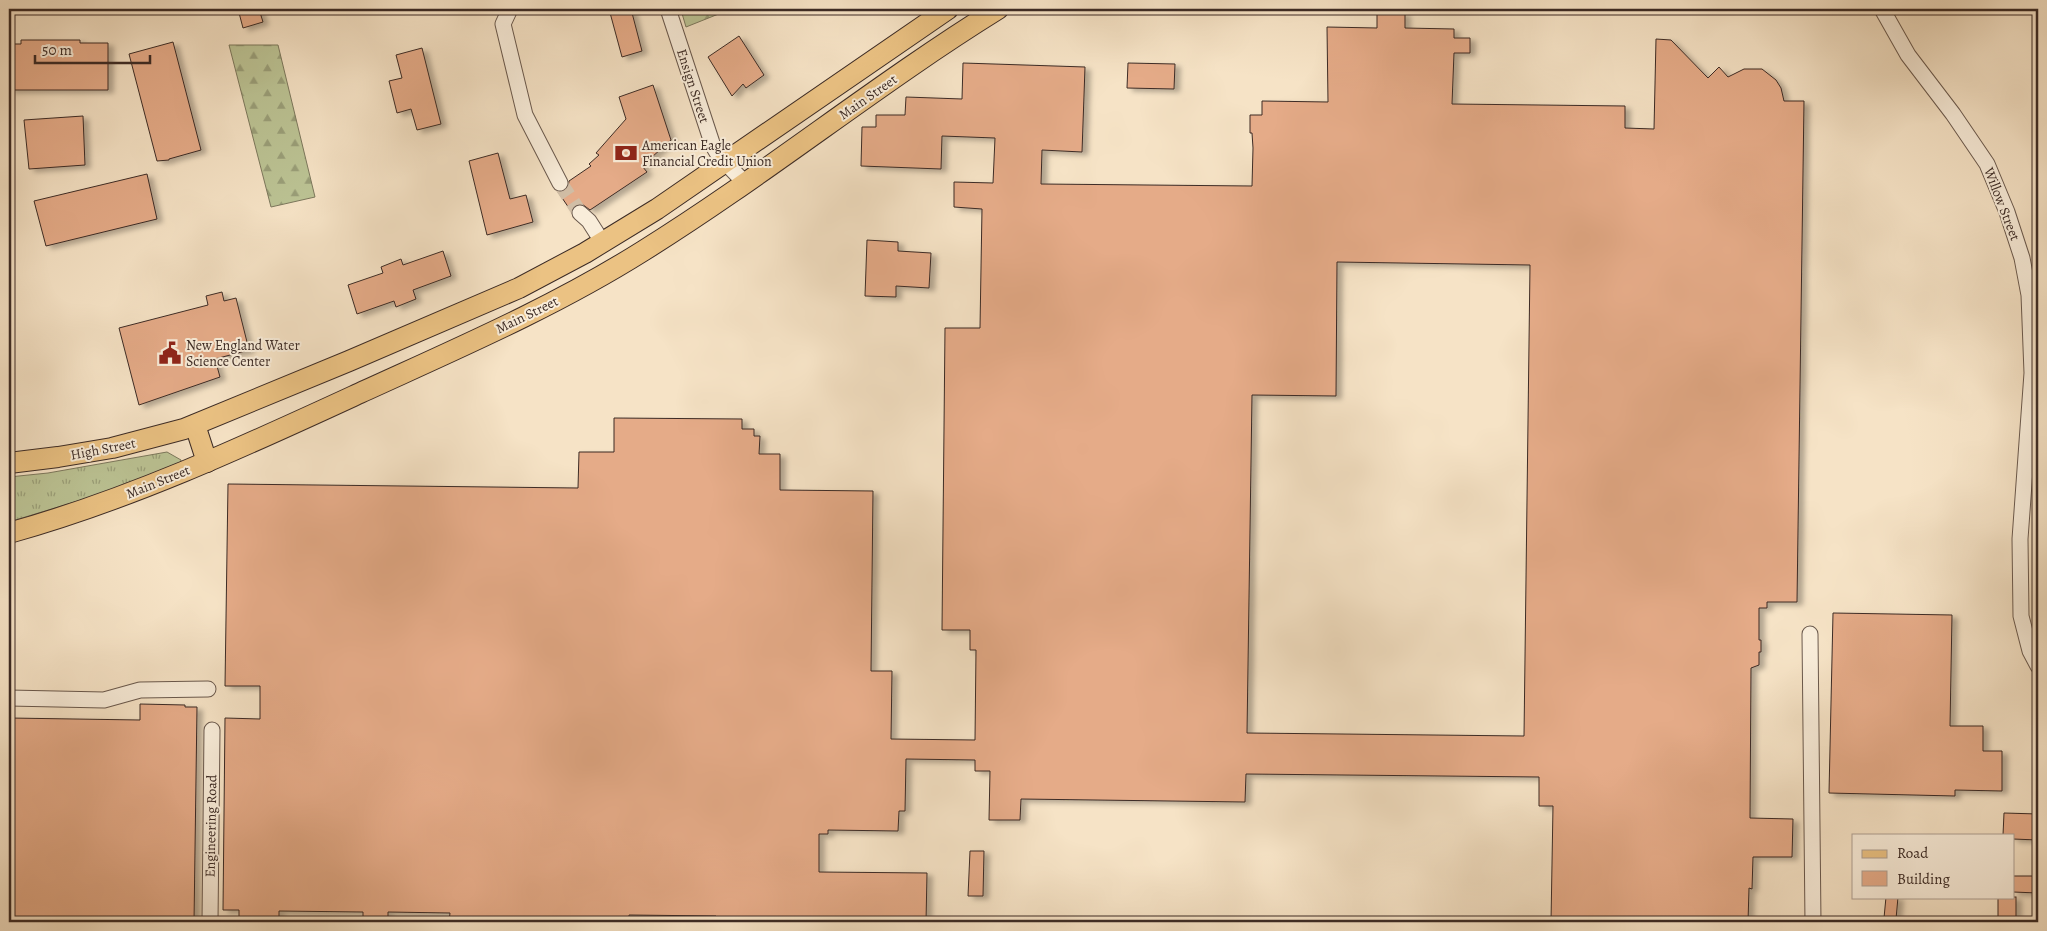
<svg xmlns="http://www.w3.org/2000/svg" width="2047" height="931" font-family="Alegreya,serif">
<defs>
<pattern id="grass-tufts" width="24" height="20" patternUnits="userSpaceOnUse" patternTransform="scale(1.25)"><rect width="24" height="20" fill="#bcc495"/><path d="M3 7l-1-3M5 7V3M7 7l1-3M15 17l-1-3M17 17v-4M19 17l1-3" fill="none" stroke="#9a9f79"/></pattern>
<pattern id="forest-firs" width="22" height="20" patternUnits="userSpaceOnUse" patternTransform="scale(1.25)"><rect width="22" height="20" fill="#bcc495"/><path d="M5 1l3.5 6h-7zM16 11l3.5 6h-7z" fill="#9a9f79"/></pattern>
<filter id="shadow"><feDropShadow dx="5.5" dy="3" stdDeviation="2.5" flood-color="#0004"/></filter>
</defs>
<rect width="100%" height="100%" fill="#f6e3c6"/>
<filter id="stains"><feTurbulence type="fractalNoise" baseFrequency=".004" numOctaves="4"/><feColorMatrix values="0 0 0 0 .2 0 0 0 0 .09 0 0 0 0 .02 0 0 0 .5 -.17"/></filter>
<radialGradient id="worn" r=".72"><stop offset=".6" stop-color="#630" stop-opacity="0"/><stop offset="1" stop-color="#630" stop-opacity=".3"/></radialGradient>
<path fill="url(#grass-tufts)" stroke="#7c785d" d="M167 452 181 460V462L104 493 9 522V477L48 473Z"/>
<g fill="url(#forest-firs)" stroke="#7c785d">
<path d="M683 9H731L686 27 681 10Z"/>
<path d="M229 45H278L315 197 271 207Z"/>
</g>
<g fill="#e5ab88" stroke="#3c2b25" fill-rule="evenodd" filter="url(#shadow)">
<path d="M238 9H259L263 22 243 28Z"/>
<path d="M609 9H631L642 51 622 57Z"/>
<path d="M1377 12 1405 13V28L1454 29V38H1470V53H1454L1452 104 1625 106V128L1654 129 1656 39 1671 40 1708 78 1719 67 1728 77 1744 69H1762L1776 80 1781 88 1784 101H1804L1797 602H1767V608H1759V640H1761V652H1759V665L1751 668 1750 818 1793 819 1792 857H1753L1752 889 1749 888 1748 922H1551L1553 806H1539V777L1246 774 1245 802 1021 799 1020 820H989L990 771H975V760L906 759 905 811H899L898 831 828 830V834H819V872L927 873 926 922H716V916L629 915V922H449L450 913 388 912V919H363V912L279 911V922H239V910H223L225 718 260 719V686H225L228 484 578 488 579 452H614V418L742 419V429H754V436H760L759 454H780V490L873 491 871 671H892L891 739 975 740 976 650H970V630H942L945 328H980L982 209 954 207V182L993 183 995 138 942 136 941 169 861 166 862 127H876V115H905L906 97 962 99 963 63 1085 67 1082 152 1042 150 1041 184 1252 186 1253 148 1252 133H1250V115H1262V101L1328 102 1327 27 1377 28ZM1337 262 1530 265 1524 736 1247 733 1252 395 1336 396Z"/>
<path d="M739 36 764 75 746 88 743 84 732 96 708 57Z"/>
<path d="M21 40H80V43H108V90H9V44H21Z"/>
<path d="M173 42 201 150 169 159V160L157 161 129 54Z"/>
<path d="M422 48 441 124 417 130 411 109 397 113 389 81 402 78 396 55Z"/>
<path d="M1128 63 1175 64 1174 89 1127 88Z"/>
<path d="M653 85 671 140 642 166 647 172 590 210 582 204H578L571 211 558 192 565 191 568 188 569 181 591 166 589 164 599 155 596 153 626 119 619 97Z"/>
<path d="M83 116 85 165 29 169 24 120Z"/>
<path d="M498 153 510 199 526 195 533 222 487 235 469 161Z"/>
<path d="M147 174 157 219 46 246 34 201Z"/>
<path d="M867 240 898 242V251L931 253 929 288 896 286V297L865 296Z"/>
<path d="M443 251 451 276 413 290 416 299 396 307 394 301 357 314 348 285 383 273 381 267 401 259 403 265Z"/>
<path d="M222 292 224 301 236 298 249 350 215 359 220 377 139 405 119 328 208 305 206 296Z"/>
<path d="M1833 613 1952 615 1950 726H1983V751H2002V791L1955 790V796L1829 793Z"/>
<path d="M140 704 185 705V707H197L194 922H9V718L140 720Z"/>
<path d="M2004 813 2038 814V840L2013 839V835H2003Z"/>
<path d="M970 851H984L983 896H968Z"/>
<path d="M2013 876H2038V893L2013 892Z"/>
<path d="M1886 897H1898L1896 919 1884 918Z"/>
<rect x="1998" y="897" width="18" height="25"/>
</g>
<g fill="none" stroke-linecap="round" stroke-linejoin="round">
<path stroke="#d1bea6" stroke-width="15" stroke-dasharray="15 8" stroke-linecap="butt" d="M560 183 580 213"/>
<defs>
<g id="minor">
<path d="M510 9 503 24 525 115 560 183"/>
<path d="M668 9 713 146 719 156 745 183"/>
<path d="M1882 9 1908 55 1953 114 1987 164 2007 212 2022 258 2029 295 2032 373 2020 539 2021 616 2030 651 2038 666"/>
<path d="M580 213 589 221 603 243"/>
<path d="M1810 634 1813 922"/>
<path d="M9 698 104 700 140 690 208 689"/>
<path d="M210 922 212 730"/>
</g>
<g id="major">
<path d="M195 425 207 462"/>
<path d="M9 463 58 457 112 448 184 429 349 361 519 288 585 253 657 209 948 9"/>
<path d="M9 533C131 499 245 446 360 393 456 349 554 307 643 251 765 175 877 84 998 9"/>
</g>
</defs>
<use href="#minor" stroke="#6a594d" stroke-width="17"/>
<use href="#major" stroke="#3c2b25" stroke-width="22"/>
<use href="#minor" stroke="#f9edda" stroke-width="15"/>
<use href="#major" stroke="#ebc283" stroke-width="20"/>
</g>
<defs>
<symbol id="bank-bare" viewBox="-9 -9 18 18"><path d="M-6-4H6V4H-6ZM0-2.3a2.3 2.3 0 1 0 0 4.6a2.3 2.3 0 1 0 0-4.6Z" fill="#8f2418" stroke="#f9edda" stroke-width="2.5" paint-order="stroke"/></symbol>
<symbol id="civic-bare" viewBox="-9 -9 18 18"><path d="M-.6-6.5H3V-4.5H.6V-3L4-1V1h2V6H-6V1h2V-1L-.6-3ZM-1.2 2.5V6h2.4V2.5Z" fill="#8f2418" stroke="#f9edda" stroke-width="2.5" paint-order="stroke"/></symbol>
</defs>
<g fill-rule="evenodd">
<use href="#bank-bare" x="610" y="137" width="32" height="32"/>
<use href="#civic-bare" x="154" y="337" width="32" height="32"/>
</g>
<g text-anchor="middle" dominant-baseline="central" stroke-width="4" stroke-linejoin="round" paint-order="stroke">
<g font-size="14" fill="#3c2b25" stroke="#f9edda">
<text transform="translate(693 86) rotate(72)">Ensign Street</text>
<text transform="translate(868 97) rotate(-35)">Main Street</text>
<text transform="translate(2002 204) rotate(69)">Willow Street</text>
<text transform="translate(527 315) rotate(-26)">Main Street</text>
<text transform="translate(103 449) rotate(-11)">High Street</text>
<text transform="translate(158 482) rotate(-22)">Main Street</text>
<text transform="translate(211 826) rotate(-89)">Engineering Road</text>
</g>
<g font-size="14" fill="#3c2b25" stroke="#f9edda" text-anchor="start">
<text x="642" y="145">American Eagle<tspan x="642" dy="16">Financial Credit Union</tspan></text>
<text x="186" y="345">New England Water<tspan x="186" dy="16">Science Center</tspan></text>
</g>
</g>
<rect width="2047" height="931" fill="none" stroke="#f6e3c6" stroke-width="30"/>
<rect x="10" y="10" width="2027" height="911" fill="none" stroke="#3c2b25" stroke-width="2.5"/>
<rect x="15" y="15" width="2017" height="901" fill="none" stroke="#3c2b25"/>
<rect x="1852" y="834" width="162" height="65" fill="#f9edda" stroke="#ad9f92"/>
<rect x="1862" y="850" width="25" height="8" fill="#ebc283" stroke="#ad9f92"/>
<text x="1897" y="858" font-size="15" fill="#3c2b25">Road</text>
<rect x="1862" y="871" width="25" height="15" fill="#e5ab88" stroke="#ad9f92"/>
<text x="1897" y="884" font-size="15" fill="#3c2b25">Building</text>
<path d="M35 55v8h115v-8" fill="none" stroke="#3c2b25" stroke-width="2.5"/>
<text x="42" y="55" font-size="15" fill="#3c2b25" stroke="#f9edda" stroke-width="4" paint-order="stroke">50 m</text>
<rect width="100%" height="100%" filter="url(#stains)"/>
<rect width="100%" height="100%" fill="url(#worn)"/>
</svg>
